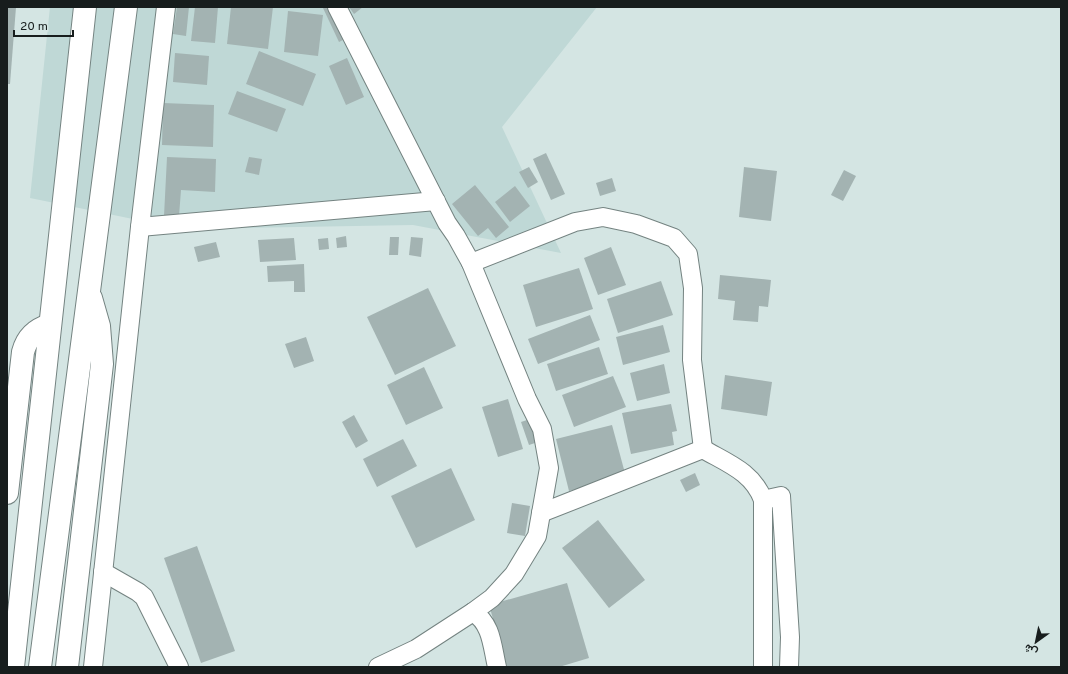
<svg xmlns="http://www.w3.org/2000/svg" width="1068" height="674" font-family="Overpass,Vazirmatn,sans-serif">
<rect width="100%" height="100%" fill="#d4e5e3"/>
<path fill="#bfd8d6" d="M50 7H597L502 127 561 253 413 225 182 229 30 198Z"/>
<g fill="#a3b3b2">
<path d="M7 7H16L10 84H7Z"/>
<path d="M177 7H189L186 36 173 34Z"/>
<path d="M195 7H218L215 43 191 41Z"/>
<path d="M231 7H273L268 49 227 44Z"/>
<path d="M334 7 349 37 339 42 323 8Z"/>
<path d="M349 7H363L354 14Z"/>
<path d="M288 11 323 15 318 56 284 52Z"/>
<path d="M259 51 316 74 303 106 246 84Z"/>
<path d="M175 53 209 56 207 85 173 82Z"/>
<path d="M347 58 364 97 346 105 329 66Z"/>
<path d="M237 91 286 109 277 132 228 114Z"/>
<path d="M163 103 214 105 213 147 162 145Z"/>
<path d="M546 153 565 194 551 200 533 159Z"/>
<path d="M167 157 216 159 215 192 181 190 179 216H164Z"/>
<path d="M249 157 262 159 259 175 245 172Z"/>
<path d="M529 167 538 182 528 188 519 172Z"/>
<path d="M744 167 777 171 771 221 739 217Z"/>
<path d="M844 170 856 176 843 201 831 195Z"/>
<path d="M612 178 616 191 600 196 596 183Z"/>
<path d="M475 185 509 227 496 238 488 228 478 236 452 204Z"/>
<path d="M515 186 530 206 510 222 495 202Z"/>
<path d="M346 236 347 247 337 248 336 238Z"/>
<path d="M390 237H399L398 255H389Z"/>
<path d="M411 237 423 238 421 257 409 255Z"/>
<path d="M294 238 296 260 260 262 258 240Z"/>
<path d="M328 238 329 249 319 250 318 239Z"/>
<path d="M216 242 220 257 198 262 194 247Z"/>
<path d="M611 247 626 285 598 295 584 258Z"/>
<path d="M304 264 305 292H294V281L268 282 267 266Z"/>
<path d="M579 268 593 309 536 327 523 285Z"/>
<path d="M720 275 771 280 768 307 759 306 758 322 733 320 735 301 718 299Z"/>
<path d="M661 281 673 315 618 333 607 299Z"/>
<path d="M428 288 456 346 395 375 367 317Z"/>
<path d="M590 315 600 340 538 364 528 339Z"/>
<path d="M663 325 670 352 623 365 616 337Z"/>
<path d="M306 337 314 361 294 368 285 344Z"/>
<path d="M599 347 608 374 556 391 547 364Z"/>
<path d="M664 364 670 393 637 401 630 373Z"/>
<path d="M424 367 443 408 406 425 387 385Z"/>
<path d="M725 375 772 382 767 416 721 409Z"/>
<path d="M613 376 626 407 574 427 562 395Z"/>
<path d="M508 399 523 449 498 457 482 407Z"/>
<path d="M671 404 677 431 672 432 674 445 631 454 622 413Z"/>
<path d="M354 415 368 441 356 448 342 422Z"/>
<path d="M530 419 538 442 529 445 521 422Z"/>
<path d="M612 425 626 477 569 491 556 439Z"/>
<path d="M403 439 417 466 377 487 363 459Z"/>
<path d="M451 468 475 520 416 548 391 496Z"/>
<path d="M695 473 700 485 686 492 680 480Z"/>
<path d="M512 503 530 506 525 536 507 533Z"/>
<path d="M598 520 645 580 609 608 562 548Z"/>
<path d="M197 546 235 651 201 663 164 558Z"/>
<path d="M567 583 589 658 559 667H507L489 605Z"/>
</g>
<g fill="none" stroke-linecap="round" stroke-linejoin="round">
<defs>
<g id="street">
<path d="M337 7 447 223 456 236 471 263 527 399 542 429 549 468 537 536 514 574 492 598 473 612 416 649 378 667"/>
<path d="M140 227 436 201"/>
<path d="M471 263 575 222 603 217 636 224 674 238 688 254 693 288 692 360 703 449"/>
<path d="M763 500 781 496 790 637 789 667"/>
<path d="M541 513 703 449C727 463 753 472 763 500V667"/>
<path d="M103 572 138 592 144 597 179 667"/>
<path d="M473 612C492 624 492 646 497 667"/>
<path d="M93 667 140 227 166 7"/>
</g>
<g id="primary">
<path d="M7 493 23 352C27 337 36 329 50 325"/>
<path d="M13 667 85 7"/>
<path d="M40 667 126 7"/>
<path d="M67 667 102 364 99 326 91 298"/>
</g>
</defs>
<use href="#street" stroke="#748381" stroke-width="20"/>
<use href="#primary" stroke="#748381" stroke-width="24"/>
<use href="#street" stroke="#fff" stroke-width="18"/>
<use href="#primary" stroke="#fff" stroke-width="22"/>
</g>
<rect width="1068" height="674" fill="none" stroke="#171d1d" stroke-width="16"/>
<g transform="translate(1036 642) rotate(213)" stroke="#d4e5e3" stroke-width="3" paint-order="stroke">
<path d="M0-3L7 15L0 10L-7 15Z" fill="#171d1d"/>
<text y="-6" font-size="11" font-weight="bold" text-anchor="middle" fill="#171d1d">ش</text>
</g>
<path d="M14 30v6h59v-6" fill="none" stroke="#171d1d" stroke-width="2"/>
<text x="20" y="30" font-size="12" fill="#171d1d" stroke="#d4e5e3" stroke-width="3" paint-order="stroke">20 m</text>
</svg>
